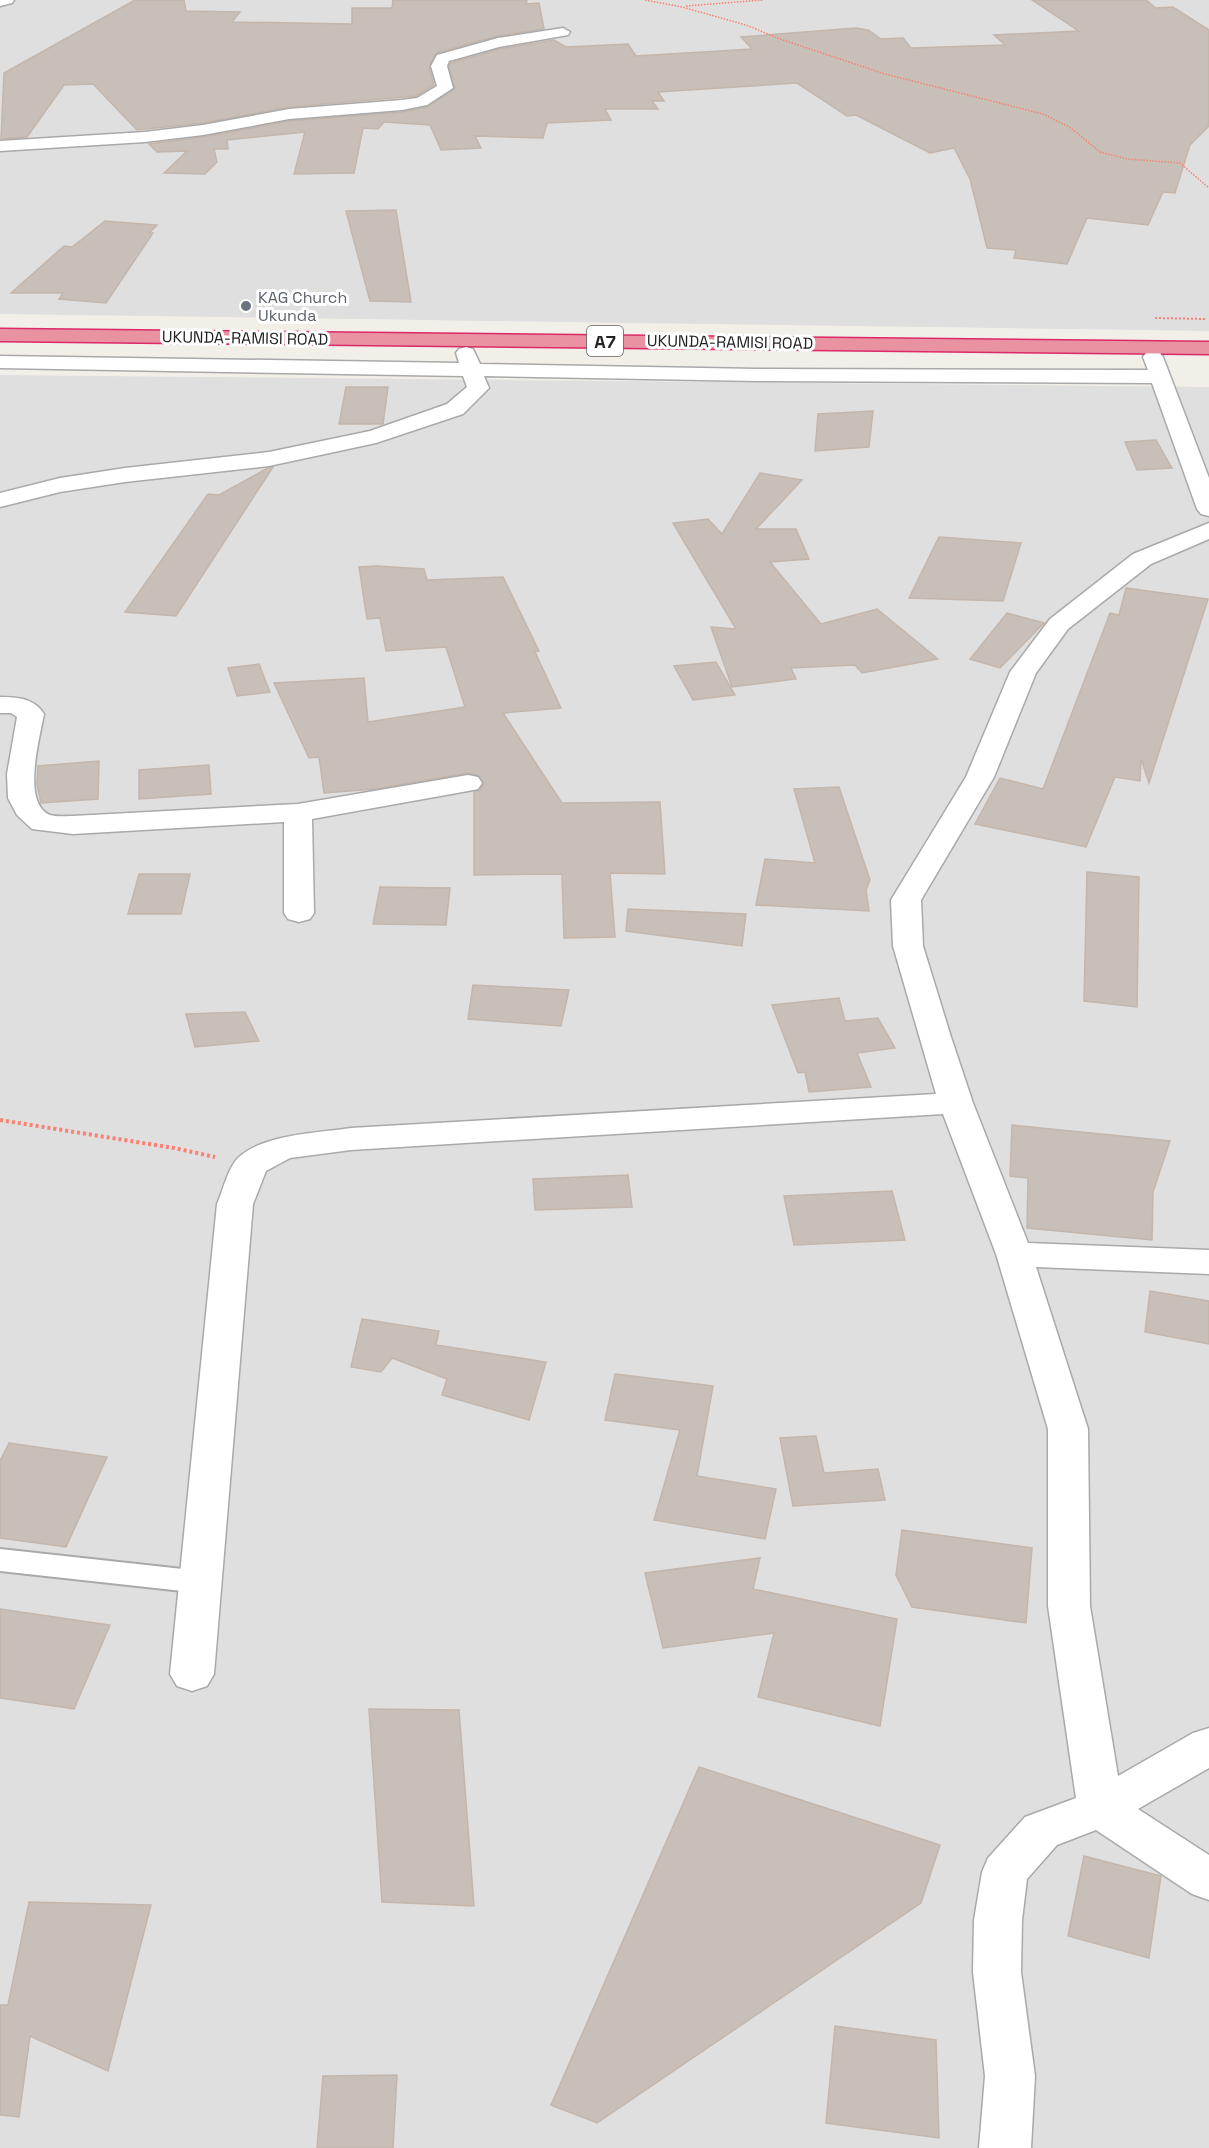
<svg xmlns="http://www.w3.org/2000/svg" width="1209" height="2148" font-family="'Space Grotesk',sans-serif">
<rect width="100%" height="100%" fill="#f2efe9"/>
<g fill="#e0dfdf">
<path d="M0 0H1209V331L0 314Z"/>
<path d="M0 375 1209 387V2148H0Z"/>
</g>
<g fill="#c7bfb8" stroke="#c4b6ab" stroke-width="1.5">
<path d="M135 0H184L186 11 240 12 232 22 352 24V8H392L393 0H527L526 4 539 3 544 29 498 36 436 53 429 67 434 85 416 96 289 107 203 123 137 130 93 84 64 85 27 137 1 139 4 73Z"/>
<path d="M1032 0H1146L1156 8 1173 7 1209 30V126L1190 145 1175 193 1163 192 1148 225 1087 218 1067 264 1014 258 1016 250 987 248 970 179 954 148 930 153 856 115 847 116 797 83 658 92 664 101H652L658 109H605L611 120 547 123 543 138 475 136 481 148 441 150 430 125 384 122 378 129 363 128 354 173 294 174 305 132 227 140 228 149H214L217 162 205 174 164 173 187 151 157 152 149 144 203 137 289 121 402 112 427 107 455 89 449 66 451 63 500 49 554 40 566 47 628 44 636 56 752 49 741 37 856 28 868 30 881 39 903 38 911 48 1005 45 994 35 1079 31Z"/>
<path d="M396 210 411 302 370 301 346 211Z"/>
<path d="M105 221 157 225 149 233H153L106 303 59 299 63 293H11L64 246 72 247Z"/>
<path d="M346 387H388L383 424H339Z"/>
<path d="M873 411 869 447 815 451 818 414Z"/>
<path d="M1156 440 1172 468 1137 470 1125 442Z"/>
<path d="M273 467 176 616 125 612 208 494 219 495 266 469Z"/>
<path d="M760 473 802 480 756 529H796L809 559 770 562 821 624 877 609 938 659 862 673 855 665 791 668 796 679 732 687 711 627 736 629 673 523 708 519 722 534Z"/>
<path d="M939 537 1021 543 1003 601 909 598Z"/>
<path d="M377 566 424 569 427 580 503 577 539 651 535 652 561 708 503 713 562 803 660 802 665 874 610 873 615 937 564 938 562 874 474 875V792L480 790 484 784 478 775 468 773 375 789 324 793 319 757 309 758 274 683 364 678 368 722 465 707 446 647 386 651 380 618 367 619 359 567Z"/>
<path d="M1126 588 1208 599 1149 783 1141 759 1140 781 1115 777 1086 847 975 824 1000 778 1043 789 1110 613 1119 615Z"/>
<path d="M1007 613 1044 623 1000 668 970 659Z"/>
<path d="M716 662 735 695 693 700 674 666Z"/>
<path d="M259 664 270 692 237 696 228 668Z"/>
<path d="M99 761 98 799 41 803 37 784 38 766Z"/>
<path d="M209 765 211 794 139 799V770Z"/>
<path d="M839 787 870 880 866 890 869 911 756 905 765 859 815 863 794 789Z"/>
<path d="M1087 872 1139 877 1137 1007 1084 1001Z"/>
<path d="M139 874H190L181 914H128Z"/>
<path d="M380 887 450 888 446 925 373 924Z"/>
<path d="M628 909 746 914 742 946 626 931Z"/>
<path d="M473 985 569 990 561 1026 468 1019Z"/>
<path d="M839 998 845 1021 878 1018 895 1048 857 1053 871 1087 809 1092 805 1072 798 1073 772 1005Z"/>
<path d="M245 1012 259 1041 195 1047 186 1014Z"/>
<path d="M1012 1125 1170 1141 1153 1192 1152 1240 1027 1228 1028 1178 1010 1176Z"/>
<path d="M628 1175 632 1207 535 1210 533 1179Z"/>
<path d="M892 1191 905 1240 794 1245 784 1196Z"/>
<path d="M1150 1291 1209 1301V1344L1145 1332Z"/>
<path d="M362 1319 439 1331 436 1345 546 1362 529 1420 442 1395 447 1379 392 1358 381 1372 351 1367Z"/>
<path d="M615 1374 713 1386 697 1476 776 1489 765 1539 654 1520 680 1430 605 1420Z"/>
<path d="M816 1436 824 1473 878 1469 885 1500 793 1506 780 1438Z"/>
<path d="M9 1443 107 1457 66 1547 0 1538V1461Z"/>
<path d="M902 1530 1032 1548 1026 1623 912 1607 896 1575Z"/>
<path d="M760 1558 753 1589 897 1619 880 1726 758 1697 774 1633 663 1648 645 1573Z"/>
<path d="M0 1609 110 1625 74 1709 0 1698Z"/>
<path d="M369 1709 459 1710 474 1906 382 1902Z"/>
<path d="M699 1767 940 1845 921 1903 597 2123 551 2105Z"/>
<path d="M1084 1856 1161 1876 1149 1958 1068 1936Z"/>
<path d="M29 1902 151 1905 108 2071 30 2036 19 2117 0 2115V2005H8Z"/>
<path d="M835 2026 936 2040 939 2138 826 2123Z"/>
<path d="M397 2075 393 2148H317L323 2076Z"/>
</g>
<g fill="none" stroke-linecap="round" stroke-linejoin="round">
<defs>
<path id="lane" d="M0 1549 201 1571 211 1574 215 1582 211 1590 201 1593 0 1571Z"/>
<g id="street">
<path d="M0 0H14L12 3 0 6Z"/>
<path d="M563 28 570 32 568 35 499 47 449 61 447 66 453 88 427 105 402 110 289 119 203 135 145 142 0 151V141L145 132 203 125 289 109 402 100 417 98 437 86 431 66 437 55 498 38Z"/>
<path d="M466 347 473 349 480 364 757 369 1148 370 1143 357 1146 353 1153 351 1160 353 1163 357 1209 478V516L1201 514 1197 509 1152 383 757 381 484 376 489 388 463 414 376 443 269 466 125 482 60 492 0 507V493L60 478 125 468 269 452 370 431 447 404 467 387 463 376 0 368V356L459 363 456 353 459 349Z"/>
<path d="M1209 523V539L1151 564 1068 629 1036 673 994 777 921 900 923 946 951 1037 973 1103 1028 1243 1209 1250V1274L1036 1267 1088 1429 1090 1606 1118 1776 1193 1733 1209 1728V1768L1138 1809 1209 1855V1900L1192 1894 1096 1830 1057 1845 1027 1879 1022 1920 1021 1972 1035 2076 1031 2148H979L985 2076 973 1972 974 1920 982 1872 988 1858 1025 1817 1076 1798 1048 1606V1429L996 1254 943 1114 351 1150 290 1158 266 1171 253 1204 214 1674 207 1686 192 1691 177 1686 170 1674 217 1204C223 1191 228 1167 239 1157 265 1134 318 1133 351 1128L936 1094 893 946 891 900 966 777 1010 672 1050 619 1133 554Z"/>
<path d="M0 697C17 697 34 698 44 714 40 737 21 803 50 815 56 817 66 816 73 816L298 804 468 775 478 777 482 783 478 789 468 791 312 819 314 913 310 919 299 922 288 919 284 913V822L73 834 32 829 17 815 8 798 7 774 17 717 11 713H0Z"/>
</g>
<path id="highway" d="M0 329 1209 342V354L0 341Z"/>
</defs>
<use href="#lane" stroke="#a9a9a9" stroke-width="4"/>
<use href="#street" stroke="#a9a9a9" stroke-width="3"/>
<use href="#highway" stroke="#dc2a67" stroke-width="3"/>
<g stroke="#fa8072" stroke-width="1.5" stroke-dasharray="1.5 1.5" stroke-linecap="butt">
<path d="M645 0 682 7 746 25 783 40 885 74 1043 114 1071 128 1100 152 1127 159 1180 163 1209 188"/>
<path d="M686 6 763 0"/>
</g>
<path stroke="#fa8072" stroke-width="2" stroke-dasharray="2 2" stroke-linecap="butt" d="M1155 318 1205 319"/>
<path stroke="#fa8072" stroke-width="4" stroke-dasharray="3 3" stroke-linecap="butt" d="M0 1120 174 1148 215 1157"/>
<use href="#lane" fill="#fff" fill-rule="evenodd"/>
<use href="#street" fill="#fff" fill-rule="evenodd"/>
<use href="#highway" fill="#e892a2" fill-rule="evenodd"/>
</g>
<circle fill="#6b7280" stroke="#fff" stroke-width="2" cx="246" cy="306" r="6"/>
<g text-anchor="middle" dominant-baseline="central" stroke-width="6" stroke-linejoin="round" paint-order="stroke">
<g font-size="16" fill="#5b616d" stroke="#fff" text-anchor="start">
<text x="258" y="297">KAG Church<tspan x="258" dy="18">Ukunda</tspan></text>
</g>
<g font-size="16" fill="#222" stroke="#fff">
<text transform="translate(245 338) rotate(1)">UKUNDA-RAMISI ROAD</text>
<text transform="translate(730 342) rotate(1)">UKUNDA-RAMISI ROAD</text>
</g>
<rect fill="#fff" stroke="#646464" stroke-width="1.5" x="587" y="326" width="36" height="30" rx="4.5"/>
<g font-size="18" font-weight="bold" fill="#222">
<text x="605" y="341">A7</text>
</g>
</g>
</svg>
